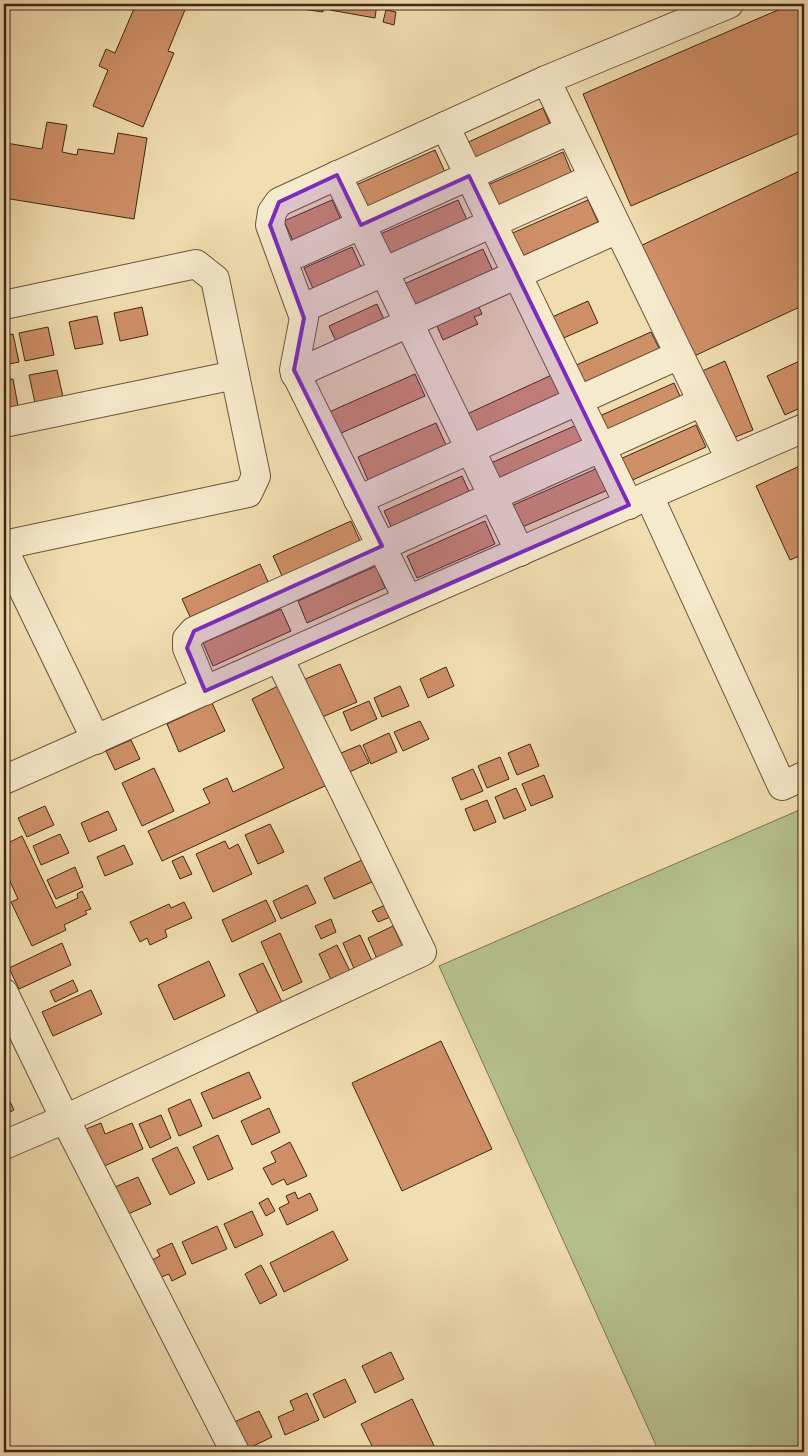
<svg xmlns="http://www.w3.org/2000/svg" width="808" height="1456" font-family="'Old Standard TT',serif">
<rect width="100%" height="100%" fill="#f1deb0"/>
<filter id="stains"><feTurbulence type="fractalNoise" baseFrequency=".004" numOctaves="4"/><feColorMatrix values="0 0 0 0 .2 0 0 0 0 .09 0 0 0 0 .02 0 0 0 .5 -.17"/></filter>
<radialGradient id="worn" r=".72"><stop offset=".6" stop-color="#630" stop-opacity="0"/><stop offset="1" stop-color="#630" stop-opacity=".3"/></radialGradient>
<path fill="#b6c28e" stroke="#7a7452" d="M804 808V1452H659L439 966Z"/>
<g fill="#cf8f67" stroke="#3f2716">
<path d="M136 4H183L187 5 168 51 174 53 143 127 93 106 108 70 99 66 106 49 115 53Z"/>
<path d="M281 4H324L323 12 281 6Z"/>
<path d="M331 4H377L375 18 330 10Z"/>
<path d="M792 4H804V131L631 206 583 94Z"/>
<path d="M386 10 396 12 394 25 383 22Z"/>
<path d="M543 108 553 131 474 166 464 144Z"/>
<path d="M47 122 67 125 62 152 77 155 78 149 114 154 118 133 147 138 134 219 4 198V158L6 143 42 149Z"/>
<path d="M435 150 445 172 366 207 356 185Z"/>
<path d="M563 152 572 174 493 209 483 187Z"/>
<path d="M804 169V305L690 358 638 247Z"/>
<path d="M332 200 342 222 294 243 284 221Z"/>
<path d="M458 200 468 222 389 257 378 235Z"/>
<path d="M588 200 598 222 518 258 508 235Z"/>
<path d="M352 247 362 269 314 291 304 268Z"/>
<path d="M483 249 493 271 414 306 404 284Z"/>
<path d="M475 298 482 314 474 317 478 324 443 340 433 317Z"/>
<path d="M588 301 598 323 559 340 550 318Z"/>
<path d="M377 304 387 326 339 348 329 326Z"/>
<path d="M142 307 148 335 120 341 114 313Z"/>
<path d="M97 316 103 344 75 349 69 322Z"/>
<path d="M48 327 54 355 25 361 19 333Z"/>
<path d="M651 332 662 354 583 389 574 366Z"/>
<path d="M13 334 19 362 4 365V336Z"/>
<path d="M804 359V406L785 415 767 376Z"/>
<path d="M725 361 753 430 728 440 700 372Z"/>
<path d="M57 370 63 397 35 403 29 375Z"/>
<path d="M556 373 566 396 477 435 467 414Z"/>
<path d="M415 374 425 396 339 434 329 412Z"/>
<path d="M13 379 18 406 4 409V380Z"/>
<path d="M674 383 684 405 606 440 595 418Z"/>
<path d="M436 423 446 445 368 480 358 457Z"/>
<path d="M581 423 590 445 501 485 491 463Z"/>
<path d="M696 425 706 447 628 482 618 460Z"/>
<path d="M804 464V554L790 560 756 486Z"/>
<path d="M600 467 610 489 520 528 511 506Z"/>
<path d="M462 476 472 498 394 533 384 511Z"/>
<path d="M351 521 361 543 283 578 273 556Z"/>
<path d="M485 521 495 544 417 578 407 556Z"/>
<path d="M260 564 270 586 192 621 182 599Z"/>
<path d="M376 566 385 588 307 623 298 601Z"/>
<path d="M281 609 291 631 213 666 203 643Z"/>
<path d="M340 664 357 702 320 718 303 680Z"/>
<path d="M446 667 454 686 428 698 420 679Z"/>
<path d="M280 685 327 785 162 861 148 831 210 803 203 789 227 778 233 792 284 768 252 699Z"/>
<path d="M400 686 409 706 382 717 374 698Z"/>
<path d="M369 701 377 719 351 731 343 712Z"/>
<path d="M212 703 225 731 179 752 167 724Z"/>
<path d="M420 721 429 739 403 751 394 732Z"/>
<path d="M389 733 397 752 371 764 363 745Z"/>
<path d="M131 740 140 759 115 770 106 751Z"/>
<path d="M530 744 539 766 517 775 508 753Z"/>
<path d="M360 745 369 763 343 775 334 756Z"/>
<path d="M500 757 509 779 487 788 478 766Z"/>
<path d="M154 768 174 811 142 826 122 783Z"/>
<path d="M473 769 483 791 461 800 452 778Z"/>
<path d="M544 775 553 797 531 806 522 784Z"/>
<path d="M516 788 526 810 504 819 495 797Z"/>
<path d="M487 800 496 822 474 831 465 809Z"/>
<path d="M45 806 54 825 27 837 18 818Z"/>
<path d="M108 811 117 830 89 842 81 823Z"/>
<path d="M270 824 284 852 258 864 245 835Z"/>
<path d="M60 834 69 853 41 865 33 846Z"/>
<path d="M22 836 56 908 78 898 77 894 82 891 91 909 85 911 87 914 64 925 66 930 32 946 11 902 18 899 4 868V845Z"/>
<path d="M225 841 229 849 238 844 252 874 213 892 196 854Z"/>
<path d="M124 845 133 864 105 876 97 857Z"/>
<path d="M183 856 192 874 180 879 172 861Z"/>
<path d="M362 860 372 882 334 899 324 878Z"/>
<path d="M75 867 83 887 56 899 47 880Z"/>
<path d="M307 885 316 903 281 919 273 901Z"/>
<path d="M266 900 276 921 232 942 222 920Z"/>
<path d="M184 902 192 918 165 930 167 937 150 945 147 938 140 942 130 922 169 904 171 908Z"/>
<path d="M390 903 395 915 378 922 372 911Z"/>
<path d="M331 919 336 932 321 939 315 926Z"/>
<path d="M393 926 403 947 377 959 368 938Z"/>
<path d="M280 933 302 982 283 991 261 942Z"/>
<path d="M360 935 374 965 356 973 343 943Z"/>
<path d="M62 943 71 965 19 989 9 968Z"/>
<path d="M337 945 352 975 333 984 319 954Z"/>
<path d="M209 961 225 996 174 1020 158 985Z"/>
<path d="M263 963 282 1002 258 1013 239 974Z"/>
<path d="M73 980 78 991 55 1002 50 991Z"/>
<path d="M91 990 102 1014 53 1036 42 1012Z"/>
<path d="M441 1041 492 1149 402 1191 352 1083Z"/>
<path d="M249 1072 261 1098 213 1119 201 1093Z"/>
<path d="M4 1089 14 1110 4 1115Z"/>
<path d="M190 1099 202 1126 179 1136 168 1109Z"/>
<path d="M269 1108 280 1132 252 1145 241 1121Z"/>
<path d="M161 1115 171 1138 150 1148 139 1124Z"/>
<path d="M101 1123 105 1134 132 1123 143 1149 102 1167 86 1129Z"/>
<path d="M218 1135 233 1169 208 1180 193 1147Z"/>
<path d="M290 1142 307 1176 287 1185 284 1179 272 1185 263 1168 276 1162 271 1152Z"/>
<path d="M177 1147 195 1183 170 1195 152 1159Z"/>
<path d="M138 1177 151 1204 128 1214 115 1187Z"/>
<path d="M295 1192 298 1199 310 1193 318 1210 287 1225 279 1208 289 1203 286 1196Z"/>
<path d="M268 1198 275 1211 266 1216 259 1203Z"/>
<path d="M252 1211 263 1235 235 1248 224 1224Z"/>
<path d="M217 1226 227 1249 192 1264 182 1242Z"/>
<path d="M333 1231 348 1260 284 1292 270 1263Z"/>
<path d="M172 1243 186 1274 172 1281 169 1274 159 1278 150 1261 160 1256 157 1250Z"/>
<path d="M261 1265 277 1295 260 1304 245 1274Z"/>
<path d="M391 1352 404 1379 375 1393 362 1366Z"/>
<path d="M345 1379 356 1402 324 1418 313 1394Z"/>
<path d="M307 1393 319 1420 285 1435 278 1417 294 1410 290 1401Z"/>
<path d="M412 1399 437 1452H375L361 1424Z"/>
<path d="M259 1411 272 1437 245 1450 232 1423Z"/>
</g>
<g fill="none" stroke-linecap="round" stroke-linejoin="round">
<defs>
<g id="minor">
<path d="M546 80 730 459"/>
<path d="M445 126 629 505"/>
<path d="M337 175 520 552"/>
<path d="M283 260 570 130"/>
<path d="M4 305 196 264 215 279 256 476 248 493 4 545"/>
<path d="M301 309 593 178"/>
<path d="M295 374 618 229"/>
<path d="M4 423 235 375"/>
<path d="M649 496 782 786 804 776"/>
<path d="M358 500 679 355"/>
<path d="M4 550 96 740"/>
<path d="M408 600 294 370 304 318 270 225 272 212 279 202 546 80 729 4"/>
<path d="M205 691 187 648V639L194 631 702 402"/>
<path d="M4 1145 65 1119 422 952 279 658"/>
</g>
<g id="tertiary">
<path d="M4 780 408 600 804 428"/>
<path d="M4 993 65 1119 235 1452"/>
</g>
</defs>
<use href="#minor" stroke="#6c553c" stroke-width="30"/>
<use href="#tertiary" stroke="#6c553c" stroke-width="30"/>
<use href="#minor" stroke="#f6eacc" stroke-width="28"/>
<use href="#tertiary" stroke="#f6eacc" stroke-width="28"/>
</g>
<path fill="#7b2cbf" fill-opacity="0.2" stroke="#7b2cbf" stroke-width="4" stroke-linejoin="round" d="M337 175 361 225 469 176 629 505 205 691 187 648 194 631 382 546 294 370 304 318 270 225 279 202Z"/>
<rect width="808" height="1456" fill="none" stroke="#f1deb0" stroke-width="20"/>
<rect x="5" y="5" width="798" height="1446" fill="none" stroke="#3f2716" stroke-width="2.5"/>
<rect x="10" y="10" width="788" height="1436" fill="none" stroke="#3f2716"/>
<rect width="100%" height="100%" filter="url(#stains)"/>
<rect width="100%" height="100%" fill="url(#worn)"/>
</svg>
